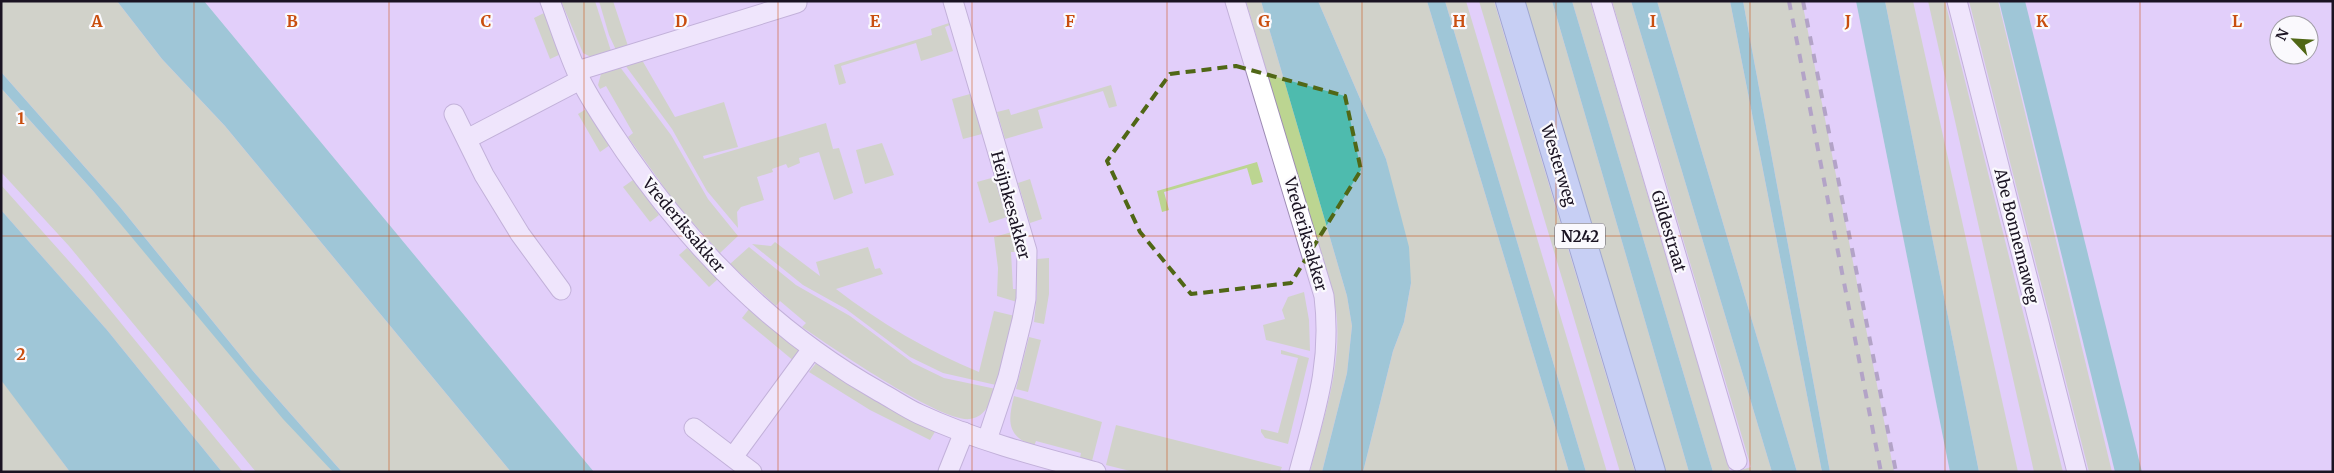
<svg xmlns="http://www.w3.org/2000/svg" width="2334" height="473" font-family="Merriweather,serif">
<rect width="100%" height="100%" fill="#e2cffa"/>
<g fill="#bcd591">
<path d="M1 1H117L162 59 225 126 511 472H342L253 371 120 207 1 72Z"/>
<path d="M561 1H595L611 51 591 57 583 53Z"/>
<path d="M599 1H613L628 46 616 50 609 35Z"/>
<path d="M1246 1H1261L1347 296 1352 326 1347 373 1322 472H1310C1323 419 1343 365 1336 310Z"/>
<path d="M1318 1H1427L1569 472H1363L1393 351 1404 322 1411 283 1386 159Z"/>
<path d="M1445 1H1466L1607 472H1586Z"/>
<path d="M1479 1H1494L1635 472H1620Z"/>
<path d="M1522 1H1552L1689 472H1663Z"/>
<path d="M1572 1H1590L1730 472H1713Z"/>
<path d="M1612 1H1631L1772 472H1734L1751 467Z"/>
<path d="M1657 1H1730L1822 472H1797Z"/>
<path d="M1743 1H1802L1894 472H1830Z"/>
<path d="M1885 1H1913L2018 472H1979Z"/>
<path d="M1928 1H1945L2063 472H2034Z"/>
<path d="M1969 1H1998L2112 472H2089Z"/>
<path d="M544 13 561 54 550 59 534 18Z"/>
<path d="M949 23 950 25 945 27 953 51 921 61 916 43 841 66 846 83 839 85 834 65 932 35 931 29Z"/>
<path d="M642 60 675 117 724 102 738 147 703 156 704 159 826 123 833 149 839 148 853 193 834 200 819 152 799 158 800 163 788 168 786 164 772 169 773 172 757 177 764 200 741 207 737 212 738 228 707 191 672 129 625 65Z"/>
<path d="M620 67 671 135 708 199 738 236 720 253 676 204 628 137 633 133 606 86 600 89 598 85 601 74Z"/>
<path d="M1111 85 1117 106 1109 108 1103 91 1038 110 1043 128 1005 139 997 112 1009 109 1011 115Z"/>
<path d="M1 88 94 192 333 472H256L69 246 1 172Z"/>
<path d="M970 94 982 134 963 139 952 99Z"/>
<path d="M588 108 610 145 600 152 578 114Z"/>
<path d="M882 143 894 175 865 184 856 150Z"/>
<path d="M1257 162 1263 182 1252 185 1247 168 1164 192 1169 210 1162 212 1157 191Z"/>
<path d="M995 177 1007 217 989 223 977 182Z"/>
<path d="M1030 179 1042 219 1030 223 1018 183Z"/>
<path d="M633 180 659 215 650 222 623 187Z"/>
<path d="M1 185 84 278 243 472H222L107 330 1 210Z"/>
<path d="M1012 232 1016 252H1011L1013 289H1018L1017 302 997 296 998 268 994 237Z"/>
<path d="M775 242 820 276 816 262 868 247 875 269 880 268 883 274 836 289C880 323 928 351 979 372L994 311 1015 316 996 385 943 373 910 357 846 309 803 285 752 244 771 246Z"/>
<path d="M749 247 796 285 850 316 913 363 944 378 996 389C990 402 987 416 970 419 941 423 830 346 802 327L806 323 780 301 776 306 730 264Z"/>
<path d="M687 248 718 279 709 287 679 255Z"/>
<path d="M1049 258V294L1044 324 1034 322 1037 294V259Z"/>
<path d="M1304 292 1309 320 1310 351 1266 340 1263 325 1285 319 1282 310 1288 297Z"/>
<path d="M749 309 803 352 795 362 742 318Z"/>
<path d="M1029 337 1041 340 1028 392 1016 389Z"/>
<path d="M1281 350 1309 358 1288 444 1265 438 1261 432V429L1278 433 1298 358 1281 354Z"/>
<path d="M817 362 936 430 930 440 870 410 809 372Z"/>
<path d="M1 380 9 389 70 472H1Z"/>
<path d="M1014 396 1102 422 1092 461 1080 458 1081 453 1036 441 1034 446C1006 436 1008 421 1014 396Z"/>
<path d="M1116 425 1282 467 1280 472H1134L1106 465Z"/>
</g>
<g fill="#4ebbae">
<path d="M117 1H204L594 472H511L225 126 162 59Z"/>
<path d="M1261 1H1318L1386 159 1409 247 1411 283 1404 322 1393 351 1363 472H1322L1347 373 1352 326 1347 296Z"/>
<path d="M1427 1H1445L1586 472H1569Z"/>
<path d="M1552 1H1572L1713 472H1689Z"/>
<path d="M1631 1H1657L1797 472H1772Z"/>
<path d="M1730 1H1743L1830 472H1822Z"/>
<path d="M1856 1H1885L1979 472H1950Z"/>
<path d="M1999 1H2025L2142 472H2115Z"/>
<path d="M1 72 120 207 253 371 342 472H333L283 419 94 192 1 88Z"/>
<path d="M1 210 107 330 222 472H70L1 380Z"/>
</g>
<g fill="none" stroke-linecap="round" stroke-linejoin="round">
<defs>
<g id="minor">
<path d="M550 1C560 27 568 54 580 79 593 105 610 129 626 153 693 250 777 334 880 392 893 399 906 408 919 414 975 440 1036 456 1096 472"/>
<path d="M953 1 1027 251 1026 299 1022 320 1008 377 987 440"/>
<path d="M1235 1 1324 296C1332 362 1316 409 1299 472"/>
<path d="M1601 1 1737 461"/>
<path d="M1957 1 2077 472"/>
<path d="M577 71 797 3"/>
<path d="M454 114 484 175 520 234 561 290"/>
<path d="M467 139 580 80"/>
<path d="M694 428 752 472"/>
<path d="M733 457 812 349"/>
<path d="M948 472 964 432"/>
</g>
<path id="primary" d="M1510 1 1651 472"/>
</defs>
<use href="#minor" stroke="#9d8cb4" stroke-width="21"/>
<use href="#primary" stroke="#4f779f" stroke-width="30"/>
<use href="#minor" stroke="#fff" stroke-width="19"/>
<use href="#primary" stroke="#a7ceee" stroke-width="28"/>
<g stroke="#7b6e8b" stroke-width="4" stroke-dasharray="9 9" stroke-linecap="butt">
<path d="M1789 1 1881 472"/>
<path d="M1803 1 1896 472"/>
</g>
</g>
<path d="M0 0H2334V473H0ZM1236 66 1345 96 1361 170 1291 283 1191 294 1140 232 1107 161 1170 74Z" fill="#e2cffa" fill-opacity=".55" fill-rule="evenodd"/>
<path fill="none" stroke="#506716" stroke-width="4" stroke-dasharray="10 6" stroke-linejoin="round" d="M1236 66 1345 96 1361 170 1291 283 1191 294 1140 232 1107 161 1170 74Z"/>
<path fill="none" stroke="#c94e0f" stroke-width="1" stroke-opacity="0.55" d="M194 1V472M389 1V472M584 1V472M778 1V472M972 1V472M1167 1V472M1362 1V472M1556 1V472M1750 1V472M1945 1V472M2140 1V472M1 236H2333"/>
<g text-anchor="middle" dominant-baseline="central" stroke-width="4.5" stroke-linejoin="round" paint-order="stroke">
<rect fill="#faf9fd" stroke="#5d5864" stroke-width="1" x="1555" y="223.5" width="50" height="25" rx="4"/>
<g font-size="15" font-weight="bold" fill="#1a1322">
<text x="1580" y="236">N242</text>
</g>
<g font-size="16" fill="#1a1322" stroke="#faf9fd">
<text transform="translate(1559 165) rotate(73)">Westerweg</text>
<text transform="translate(1011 205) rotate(75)">Heijnkesakker</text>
<text transform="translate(684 225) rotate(50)">Vrederiksakker</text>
<text transform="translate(1669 231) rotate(73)">Gildestraat</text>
<text transform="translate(1306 234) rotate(74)">Vrederiksakker</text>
<text transform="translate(2017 236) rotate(76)">Abe Bonnemaweg</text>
</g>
</g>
<g font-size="16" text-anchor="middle" font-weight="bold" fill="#c94e0f" stroke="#faf9fd" stroke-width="4.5" stroke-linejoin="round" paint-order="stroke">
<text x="97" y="27">A</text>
<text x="292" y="27">B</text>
<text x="486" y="27">C</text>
<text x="681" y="27">D</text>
<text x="875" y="27">E</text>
<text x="1070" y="27">F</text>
<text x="1264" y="27">G</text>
<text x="1459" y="27">H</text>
<text x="1653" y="27">I</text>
<text x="1848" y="27">J</text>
<text x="2042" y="27">K</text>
<text x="2237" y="27">L</text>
<text x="21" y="124">1</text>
<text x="21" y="360">2</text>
</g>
<rect width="2334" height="473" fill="none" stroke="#1a1322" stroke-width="5"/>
<g transform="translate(2294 40) rotate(295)"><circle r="24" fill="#faf9fd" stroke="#a09da5"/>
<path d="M0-4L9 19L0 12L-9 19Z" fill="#506716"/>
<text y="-8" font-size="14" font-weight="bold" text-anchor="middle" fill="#1a1322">N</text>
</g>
</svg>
